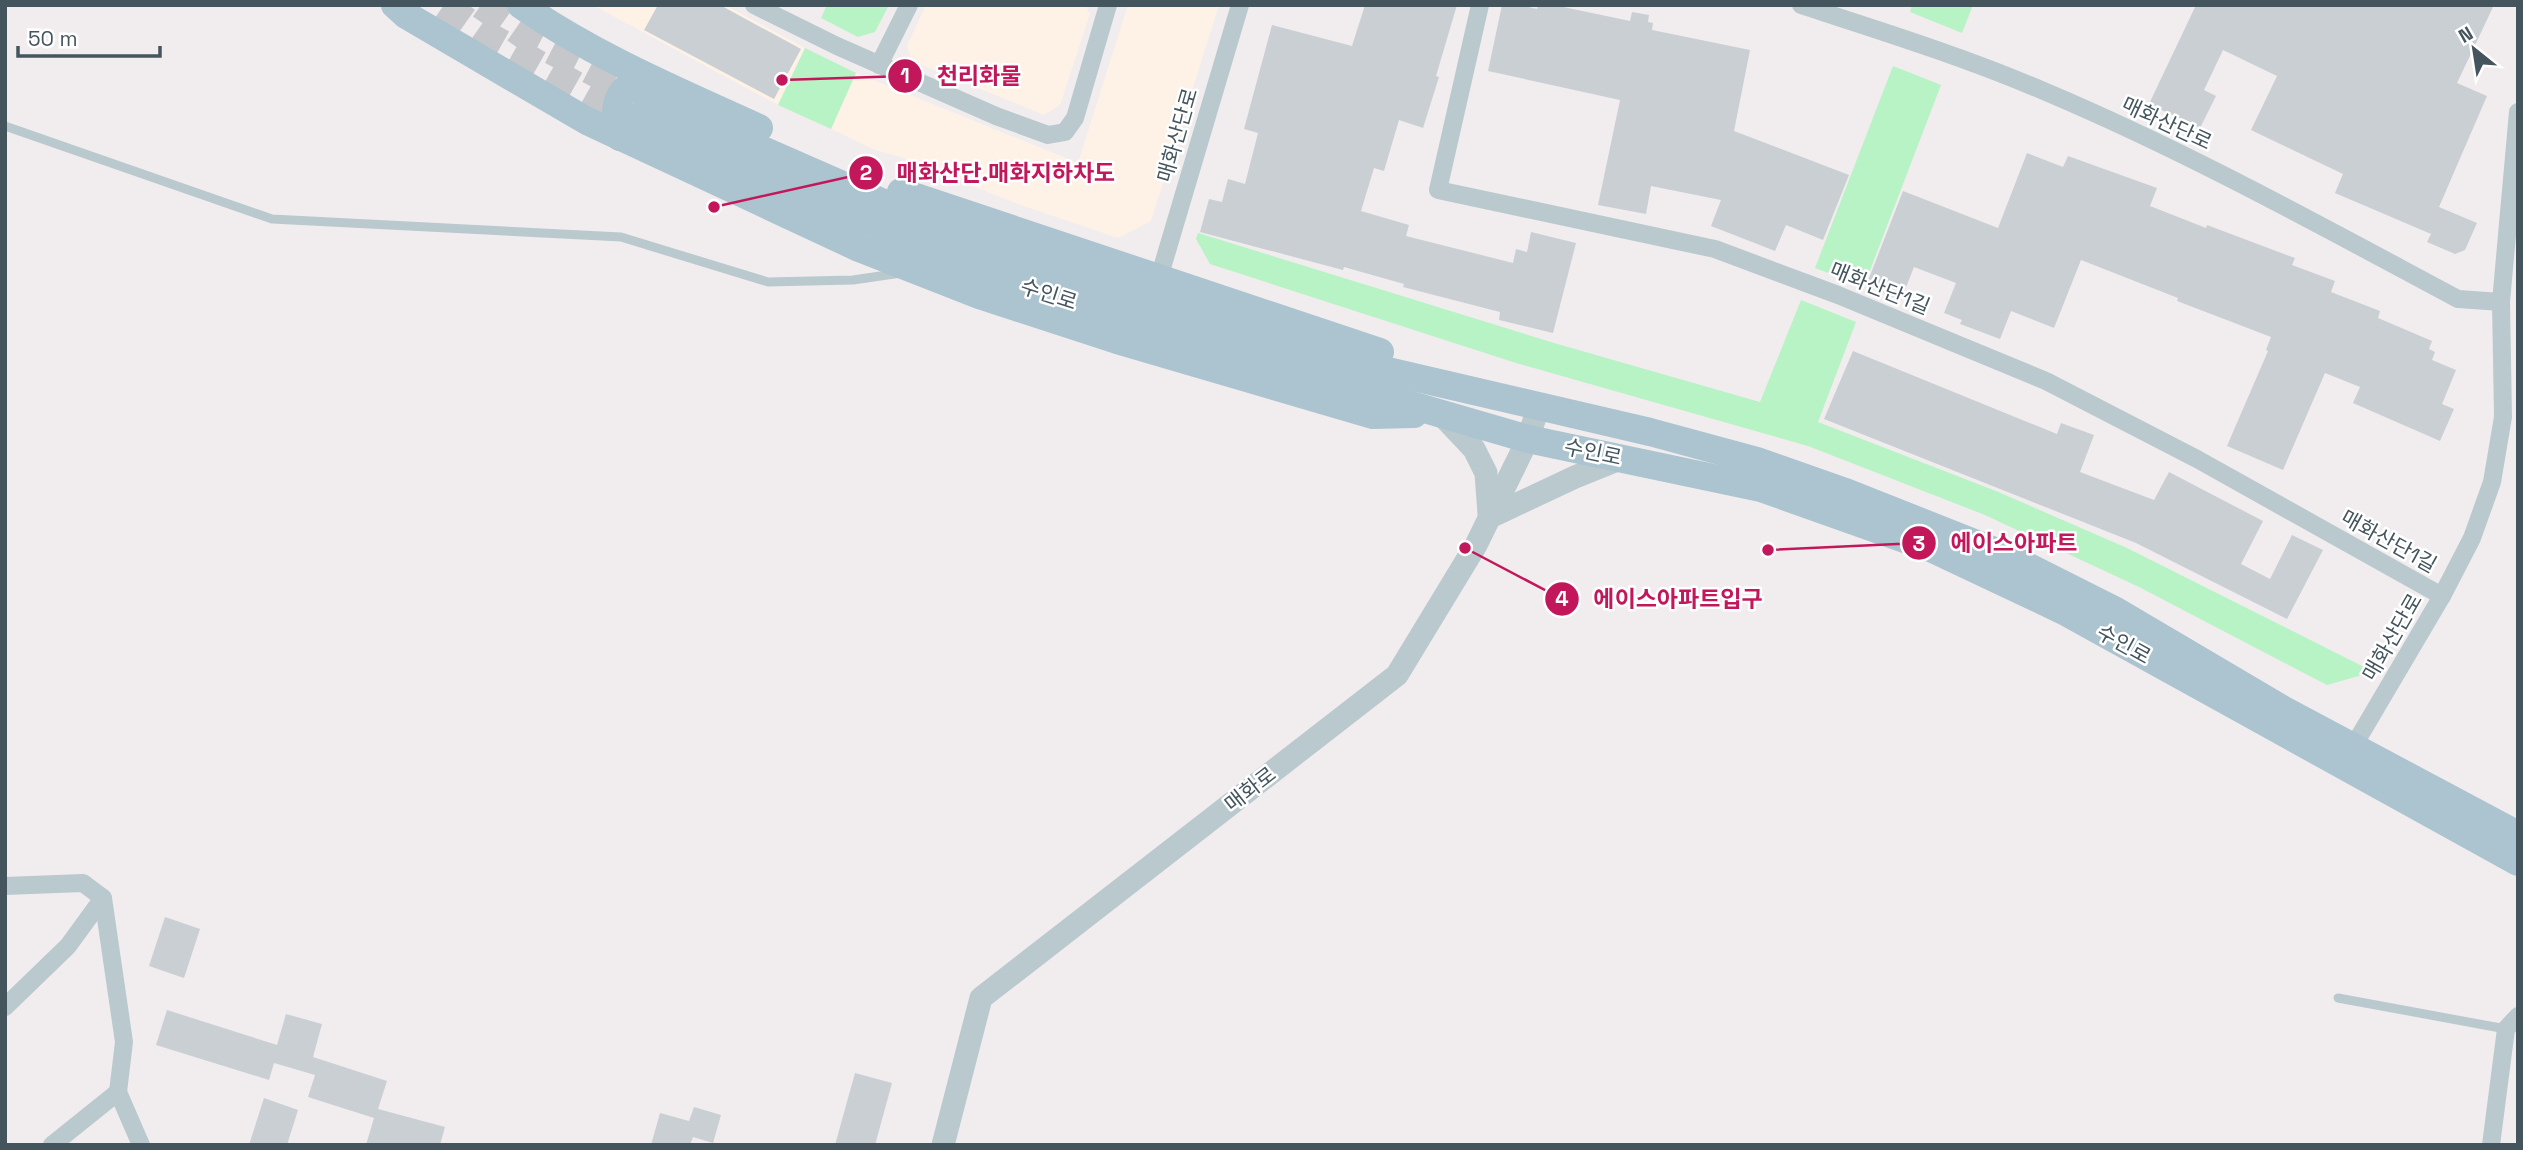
<svg xmlns="http://www.w3.org/2000/svg" width="2523" height="1150" font-family="'Space Grotesk','Noto Sans KR',sans-serif">
<rect width="100%" height="100%" fill="#f1edee"/>
<g fill="#fdf2e5">
<path d="M593 5H725L805 48 778 105Z"/>
<path d="M926 5H1085L1090 14 1060 105 1044 115 912 61 907 46Z"/>
<path d="M1128 5H1219L1151 221 1118 238 1018 204 900 157 875 150 831 129 856 73 1078 163Z"/>
</g>
<g fill="#b7f3c4">
<path d="M827 5H889L875 32 858 37 821 18Z"/>
<path d="M1912 5H1973L1962 33 1910 12Z"/>
<path d="M805 48 856 73 831 129 778 105Z"/>
<path d="M1893 66 1941 85 1864 286 1815 268Z"/>
<path d="M1198 233 1554 343 1760 402 1801 300 1856 322 1818 422 1996 491 2127 548 2366 668 2362 675 2327 685 2139 587 1985 515 1808 446 1516 363 1210 264 1196 239Z"/>
</g>
<g fill="#c9cfd3">
<path d="M658 5H720L801 49 774 99 644 30Z"/>
<path d="M1365 5H1457L1436 76 1439 77 1423 128 1399 120 1384 171 1374 168 1361 211 1409 225 1406 236 1513 263 1516 249 1527 252 1531 232 1576 243 1553 333 1499 320 1500 312 1403 287 1404 284 1344 267 1343 270 1200 232 1209 199 1222 202 1228 179 1245 184 1258 133 1244 129 1272 25 1352 46Z"/>
<path d="M1502 5H1520L1537 9 1538 5H1554L1630 21 1632 12 1649 15 1648 22 1653 23 1652 30 1750 50 1734 131 1849 175 1823 240 1786 225 1775 251 1711 226 1721 200 1651 186 1646 214 1598 205 1620 100 1488 71Z"/>
<path d="M2196 5H2494L2457 83 2487 96 2439 207 2477 223 2465 250 2455 254 2427 242 2431 234 2335 193 2343 174 2251 130 2277 76 2223 50 2204 90 2216 96 2200 128 2149 104Z"/>
<path d="M2027 153 2063 167 2068 156 2157 188 2150 206 2206 228 2207 225 2295 258 2292 265 2335 281 2331 292 2380 311 2378 318 2432 341 2429 349 2435 352 2432 360 2456 370 2442 404 2454 409 2440 441 2353 403 2360 387 2325 373 2283 470 2227 446 2268 351 2266 350 2271 337 2177 301 2178 298 2081 260 2054 328 2011 311 2000 339 1960 324 1962 320 1944 313 1956 283 1914 267 1901 300 1866 286 1903 191 1998 228Z"/>
<path d="M1853 351 2057 434 2061 423 2094 435 2080 472 2154 500 2169 472 2263 521 2241 564 2270 579 2292 535 2323 550 2287 619 2136 543 1824 419Z"/>
<path d="M165 917 200 929 184 978 149 966Z"/>
<path d="M167 1010 277 1045 286 1014 322 1024 313 1057 387 1081 378 1109 445 1127 440 1145H366L374 1118 308 1097 315 1075 274 1063 269 1080 156 1045Z"/>
<path d="M855 1073 892 1083 875 1145H835Z"/>
<path d="M264 1098 298 1110 287 1145H249Z"/>
<path d="M694 1107 721 1115 713 1143 693 1137 690 1145H651L660 1113 689 1121Z"/>
</g>
<g fill="none" stroke-linecap="round" stroke-linejoin="round">
<g stroke="#c6c7ca" stroke-width="28" stroke-dasharray="28 14" stroke-linecap="butt">
<path d="M444 5 485 34 634 118"/>
<path d="M481 5 531 40 646 99"/>
</g>
<g stroke="#bac9ce" stroke-width="9">
<path d="M5 126 272 219 621 237 768 282 853 280 901 273"/>
<path d="M2338 998 2506 1029"/>
</g>
<g stroke="#bac9ce" stroke-width="18">
<path d="M754 5 837 46 996 116 1048 135 1065 132 1075 118 1108 5"/>
<path d="M1480 5 1438 190 1715 249 1838 295 2046 381 2197 459 2442 596"/>
<path d="M1801 5C1884 32 1967 58 2046 92 2188 152 2323 227 2458 299L2501 302"/>
<path d="M879 65 909 5"/>
<path d="M1159 278 1240 5"/>
<path d="M2353 747 2442 596 2472 538 2492 482 2503 417 2501 302 2518 112"/>
<path d="M5 886 83 883 103 898 124 1042 118 1092"/>
<path d="M5 1007 68 946 103 898"/>
<path d="M52 1145 118 1092 141 1145"/>
<path d="M2491 1145 2506 1029 2518 1016"/>
</g>
<g stroke="#bac9ce" stroke-width="23">
<path d="M1440 413 1474 449 1486 473 1489 514"/>
<path d="M1490 517 1575 477 1622 458"/>
<path d="M943 1145 981 998 1397 675 1476 545 1528 439 1539 405"/>
</g>
<g stroke="#abc4cf" stroke-width="28">
<path d="M395 5 406 15 587 121 859 248 979 295 1117 340 1373 415 1414 414"/>
<path d="M521 5C594 56 678 91 759 128"/>
<path d="M648 100 982 246 1241 333 1340 360 1650 432 1757 461 1848 493 2007 556 2116 611 2282 709 2518 835"/>
<path d="M634 118 984 273 1194 342 1528 439 1761 488 1933 549 2064 611 2518 862"/>
<path d="M620 137C611 108 616 88 646 77"/>
<path d="M901 192 1380 352"/>
</g>
</g>
<g text-anchor="middle" dominant-baseline="central" stroke-width="5" stroke-linejoin="round" paint-order="stroke">
<g font-size="21" fill="#44555d" stroke="#fff">
<text transform="translate(2167 123) rotate(25)">매화산단로</text>
<text transform="translate(1177 135) rotate(-74)">매화산단로</text>
<text transform="translate(1880 288) rotate(22)">매화산단1길</text>
<text transform="translate(1049 294) rotate(18)">수인로</text>
<text transform="translate(1593 452) rotate(12)">수인로</text>
<text transform="translate(2389 541) rotate(29)">매화산단1길</text>
<text transform="translate(2392 637) rotate(-60)">매화산단로</text>
<text transform="translate(2124 644) rotate(29)">수인로</text>
<text transform="translate(1250 789) rotate(-38)">매화로</text>
</g>
</g>
<path fill="none" stroke="#c2185b" stroke-width="2.5" d="M782 80L905 76M714 207L866 173M1768 550L1919 543M1465 548L1562 599"/>
<g fill="#c2185b" stroke="#fff" stroke-width="2.5">
<circle cx="782" cy="80" r="7"/>
<circle cx="714" cy="207" r="7"/>
<circle cx="1768" cy="550" r="7"/>
<circle cx="1465" cy="548" r="7"/>
<circle cx="905" cy="76" r="18"/>
<circle cx="866" cy="173" r="18"/>
<circle cx="1919" cy="543" r="18"/>
<circle cx="1562" cy="599" r="18"/>
</g>
<g font-size="21" text-anchor="middle" font-weight="bold" fill="#fff">
<text x="905" y="83">1</text>
<text x="866" y="180">2</text>
<text x="1919" y="551">3</text>
<text x="1562" y="606">4</text>
</g>
<g font-size="23" text-anchor="middle" font-weight="bold" fill="#c2185b" stroke="#fff" stroke-width="5" stroke-linejoin="round" paint-order="stroke">
<text x="979" y="84">천리화물</text>
<text x="1006" y="181">매화산단.매화지하차도</text>
<text x="2014" y="551">에이스아파트</text>
<text x="1678" y="607">에이스아파트입구</text>
</g>
<rect width="2523" height="1150" fill="none" stroke="#44555d" stroke-width="14"/>
<g transform="translate(2474 49) rotate(330)" stroke="#ffffff" stroke-width="5" paint-order="stroke">
<path d="M0-5L12 26L0 18L-12 26Z" fill="#44555d"/>
<text y="-10" font-size="19" font-weight="bold" text-anchor="middle" fill="#44555d">N</text>
</g>
<path d="M18 46v10h142v-10" fill="none" stroke="#44555d" stroke-width="3.5"/>
<text x="28" y="46" font-size="21" fill="#44555d" stroke="#ffffff" stroke-width="5" paint-order="stroke">50 m</text>
</svg>
